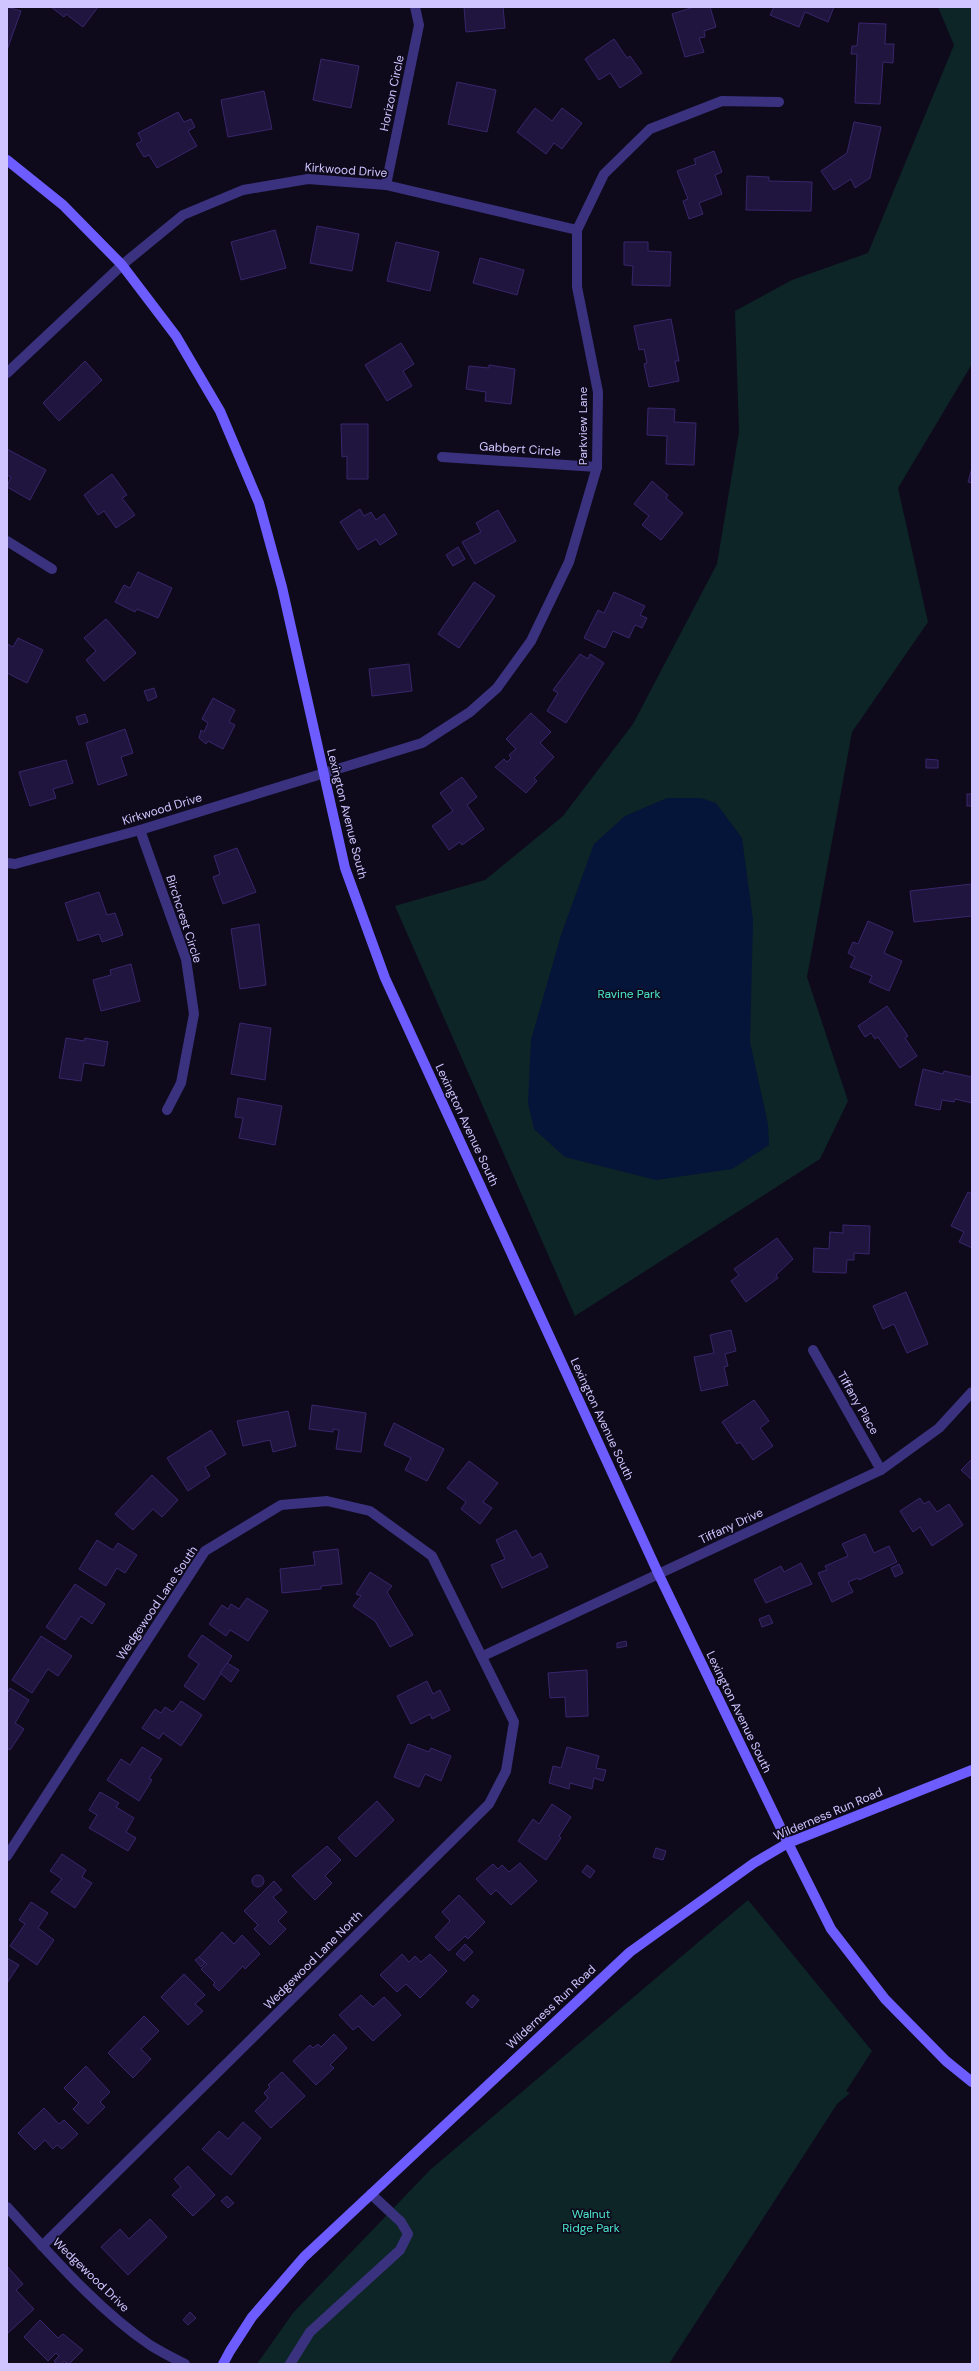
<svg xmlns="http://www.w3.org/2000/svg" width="979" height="2371" font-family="'DM Sans',sans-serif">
<rect width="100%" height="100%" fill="#0e0a1c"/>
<g fill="#0d2526">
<path d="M938 7H972V364L898 488 928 622 852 732 807 977 848 1101 820 1159 575 1316 395 906 485 880 563 816 633 724 717 564 739 432 735 311 792 280 868 253 954 45Z"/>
<path d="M748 1900 872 2051 846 2091 850 2093 837 2104 669 2364H257L293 2313 430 2170Z"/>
</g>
<path fill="#051439" d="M667 798H701L716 803 742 838 753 920 750 1042 768 1124 769 1145 732 1169 656 1180 565 1157 534 1129 528 1103 531 1040 561 935 594 844 625 816Z"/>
<g fill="#20153e" stroke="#39256c">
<path d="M7 7 21 11 7 50Z"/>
<path d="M51 7H98L83 27 66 14 64 17Z"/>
<path d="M464 7H503L505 28 466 32Z"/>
<path d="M694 7H710L716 27 704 31 705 37 699 38 704 52 685 57 672 14Z"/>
<path d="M774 7H834L828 22 805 12 799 27 770 15Z"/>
<path d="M859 23 886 24 885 44H894L893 63 883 62 880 104 855 103 857 54H851L852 46H857Z"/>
<path d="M614 39 627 58 630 56 642 73 620 88 610 73 599 80 585 59Z"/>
<path d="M321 59 359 66 351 108 313 100Z"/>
<path d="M457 82 496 90 487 132 448 124Z"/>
<path d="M264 91 272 129 228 137 221 100Z"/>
<path d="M535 108 552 121 562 108 582 123 562 149 554 143 546 154 517 132Z"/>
<path d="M178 112 184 122 191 119 195 127 188 131 197 146 157 168 149 155 144 157 136 144 142 141 138 133Z"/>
<path d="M854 122 881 127 870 178 855 188 851 179 834 190 821 171 847 153Z"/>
<path d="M714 151 722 172 715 175 722 194 699 203 703 214 689 219 683 201 688 199 677 171 696 164 694 159Z"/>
<path d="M747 176 769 177V181L812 182 811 211 746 210Z"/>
<path d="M317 226 359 234 352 271 310 263Z"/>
<path d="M275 230 286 268 241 280 231 242Z"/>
<path d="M396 242 439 252 430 291 387 281Z"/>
<path d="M624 242H648V251L671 252 670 286 632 285 633 266 624 265Z"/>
<path d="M480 258 524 270 517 295 473 283Z"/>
<path d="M671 319 679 361H675L679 381 649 387 644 364 647 363 644 349 639 350 634 326Z"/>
<path d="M401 343 414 364 403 371 412 386 387 401 365 365Z"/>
<path d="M85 361 102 380 59 421 43 403Z"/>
<path d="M489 365 515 369 511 404 485 401 486 392 466 389 469 366 489 368Z"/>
<path d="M648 408 675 409 674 422 696 423 694 465 666 464 667 436 647 435Z"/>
<path d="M341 424H368V479H347V456L342 457Z"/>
<path d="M7 449 46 470 30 500 7 487 11 477 7 475Z"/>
<path d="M972 468V483L968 482Z"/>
<path d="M112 474 127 495 122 498 135 515 116 528 104 511 98 515 84 495Z"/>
<path d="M652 481 668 495 666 498 683 513 661 540 642 525 649 516 634 504Z"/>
<path d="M360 509 364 516 371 512 376 520 384 514 397 534 380 545 376 539 358 550 340 522Z"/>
<path d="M498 510 516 541 475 564 462 542 481 532 476 523Z"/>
<path d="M458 547 465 559 453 566 446 555Z"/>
<path d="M138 572 172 588 158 618 137 609 135 612 115 602 124 585 130 588Z"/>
<path d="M474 582 495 596 459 648 438 634Z"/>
<path d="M614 592 645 606 640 615 647 618 642 628 635 625 629 638 613 631 605 648 584 638 598 610 604 613Z"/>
<path d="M106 619 136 653 104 681 86 660 96 651 84 638Z"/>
<path d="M18 638 43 650 27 683 7 673V644L13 647Z"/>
<path d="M580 654 588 659 590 654 604 663 566 723 547 711 558 693 553 690Z"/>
<path d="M409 664 412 691 372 696 369 669Z"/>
<path d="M154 688 157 697 148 701 144 691Z"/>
<path d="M213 698 235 710 229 722 235 725 223 749 208 741 206 744 199 738 201 730 204 732 208 723 202 719Z"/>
<path d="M531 713 551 732 540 743 554 757 534 778 537 781 526 793 495 767 504 759 507 762 511 758 509 755 516 749 506 739Z"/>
<path d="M85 714 88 722 79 725 76 717Z"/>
<path d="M125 729 133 753 121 757 127 775 98 785 86 743Z"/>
<path d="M926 759 938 760V768H926Z"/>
<path d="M66 760 73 783 53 789 56 798 30 806 19 772Z"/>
<path d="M462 777 477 797 467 805 484 829 462 845 460 842 449 850 432 826 453 811 440 793Z"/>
<rect x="967" y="794" width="5" height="12"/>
<path d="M237 848 256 892 223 904 213 877 220 874 214 856Z"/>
<path d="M972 884V916L914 922 910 891Z"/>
<path d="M99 892 107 915 115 913 123 935 102 942 99 934 78 941 65 903Z"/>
<path d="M868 921 893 932 884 953 902 961 889 991 869 982 872 976 850 967 855 957 848 953 853 942 858 944Z"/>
<path d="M259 924 266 985 240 989 231 929Z"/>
<path d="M131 964 140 1001 101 1011 93 980 111 975 110 970Z"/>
<path d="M887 1006 908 1036 905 1038 917 1056 900 1068 878 1037 875 1039 871 1033 865 1037 858 1026Z"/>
<path d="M240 1023 271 1028 265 1080 231 1074Z"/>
<path d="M66 1038 84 1041 85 1038 108 1042 104 1066 84 1063 81 1081 59 1078Z"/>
<path d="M923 1069 943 1074 944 1071 972 1077V1103L955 1099 954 1102 942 1100 940 1110 915 1105Z"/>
<path d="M238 1098 282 1106 275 1145 239 1138 243 1118 235 1117Z"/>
<path d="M968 1192 972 1194V1248L959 1242 964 1232 951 1226Z"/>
<path d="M843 1225 870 1226 869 1254 854 1253V1260H847L846 1273 813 1272 814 1248 829 1249 830 1232 843 1233Z"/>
<path d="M777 1238 793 1259 776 1275 778 1278 746 1302 731 1281 739 1275 734 1269Z"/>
<path d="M906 1292 928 1344 907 1353 894 1324 883 1329 873 1306Z"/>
<path d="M731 1330 736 1351 725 1354 728 1366 724 1367 728 1385 701 1391 694 1357 714 1353 710 1335Z"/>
<path d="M754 1400 769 1421 760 1428 773 1446 753 1460 740 1442 737 1444 722 1422Z"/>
<path d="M312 1405 366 1413 361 1452 336 1449 339 1430 333 1429V1432L309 1429Z"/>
<path d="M288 1411 296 1446 273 1452 270 1440 243 1446 237 1421Z"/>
<path d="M394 1423 444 1449 427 1481 405 1470 411 1458 384 1445Z"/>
<path d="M211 1430 226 1454 205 1467 210 1476 188 1491 167 1458Z"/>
<path d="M972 1459V1480L961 1470Z"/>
<path d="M469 1461 498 1483 483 1502 492 1508 480 1524 461 1509 466 1502 447 1488Z"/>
<path d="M152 1475 178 1500 162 1517 153 1509 133 1530 115 1514Z"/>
<path d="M920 1498 924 1504 929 1501 937 1512 949 1504 963 1525 932 1546 920 1527 913 1532 900 1511Z"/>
<path d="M516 1530 532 1558 541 1553 548 1567 502 1588 491 1565 505 1559 496 1540Z"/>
<path d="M865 1534 874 1553 889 1546 897 1562 859 1580 858 1578 848 1582 853 1592 832 1602 818 1573 827 1570 825 1566 848 1556 842 1544Z"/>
<path d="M97 1540 113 1550 118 1543 137 1555 125 1573 117 1568 106 1586 79 1569Z"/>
<path d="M338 1549 342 1584 321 1586V1589L282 1593 280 1569 315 1565 313 1552Z"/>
<path d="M801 1563 812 1584 766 1603 754 1580 781 1566 784 1572Z"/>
<path d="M899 1564 903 1573 895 1577 891 1568Z"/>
<path d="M370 1572 392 1586 387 1592 413 1635 390 1647 375 1621 353 1606 361 1596 356 1594Z"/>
<path d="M75 1584 105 1604 92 1624 81 1616 65 1640 46 1627Z"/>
<path d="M247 1598 268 1611 248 1641 230 1630 226 1636 209 1624 222 1605 228 1609 231 1604 239 1609Z"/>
<path d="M769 1615 773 1623 762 1627 759 1619Z"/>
<path d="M202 1635 232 1656 204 1700 184 1686 199 1664 188 1656Z"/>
<path d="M41 1636 72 1656 58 1676 48 1669 32 1693 12 1680Z"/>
<path d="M626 1641 627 1646 617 1648V1643Z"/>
<path d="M227 1663 239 1670 231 1682 220 1673Z"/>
<path d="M587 1670 588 1716 566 1717 565 1697 550 1698 548 1673Z"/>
<path d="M427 1681 433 1694 440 1690 450 1710 432 1719 430 1714 411 1724 397 1696Z"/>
<path d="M10 1688 29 1700 15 1723 24 1729 10 1750 7 1748V1693Z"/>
<path d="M181 1701 202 1715 181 1746 163 1733 159 1739 142 1728 155 1709 161 1713 165 1707 173 1712Z"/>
<path d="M408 1744 429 1752 431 1748 451 1756 441 1781 425 1774 419 1787 394 1777Z"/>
<path d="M142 1747 162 1759 149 1778 152 1780 139 1801 107 1780 121 1759 130 1765Z"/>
<path d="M567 1747 599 1756 596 1768 606 1770 603 1781 594 1778 592 1789 570 1783 569 1789 549 1783 553 1766 561 1768Z"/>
<path d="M100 1792 119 1803 116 1807 134 1818 126 1832 136 1838 128 1851 89 1828 97 1815 89 1810Z"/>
<path d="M377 1801 394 1820 356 1857 338 1838Z"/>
<path d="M552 1804 571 1817 559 1836 561 1838 546 1860 518 1841 533 1819 539 1824Z"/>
<path d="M327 1846 341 1860 325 1876 332 1883 315 1900 292 1876Z"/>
<path d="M656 1848 666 1851 663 1860 653 1857Z"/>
<path d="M62 1854 86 1870 82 1877 92 1883 75 1908 51 1892 62 1879 50 1871Z"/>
<path d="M520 1863 537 1881 511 1905 496 1890 491 1895 476 1879 493 1864 498 1869 502 1865 509 1872Z"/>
<path d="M587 1865 595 1871 590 1878 582 1872Z"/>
<circle cx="258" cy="1881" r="6"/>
<path d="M274 1881 282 1890 273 1897 287 1912 278 1921 286 1929 270 1945 254 1929 258 1925 244 1911Z"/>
<path d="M459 1895 485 1922 468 1939 465 1936 449 1951 435 1937 450 1921 442 1912Z"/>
<path d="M31 1902 48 1913 38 1928 54 1940 37 1965 10 1946 25 1924 19 1920Z"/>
<path d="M222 1932 234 1944 242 1935 260 1954 245 1969 243 1966 219 1991 213 1985 215 1983 201 1969 207 1964 199 1957Z"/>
<path d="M465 1944 473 1952 464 1961 456 1954Z"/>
<path d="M402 1954 409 1962 415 1956 421 1962 430 1954 447 1971 420 1998 406 1984 397 1992 380 1975Z"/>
<path d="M199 1957 205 1963 201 1967 195 1960Z"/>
<path d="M7 1958 19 1965 7 1983Z"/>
<path d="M184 1974 205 1995 195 2004 203 2011 188 2025 161 1997Z"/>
<path d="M361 1995 373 2007 384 1997 401 2015 373 2041 358 2026 353 2030 339 2015Z"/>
<path d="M473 1995 479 2000 472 2008 466 2003Z"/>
<path d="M144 2016 159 2031 141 2049 151 2059 133 2078 108 2053Z"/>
<path d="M334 2034 347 2048 330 2065 334 2068 316 2085 293 2061 310 2045 313 2048 318 2044 321 2047Z"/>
<path d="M86 2066 110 2092 100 2102 105 2107 88 2124 73 2109 79 2103 64 2088Z"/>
<path d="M282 2072 305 2096 271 2128 255 2111 268 2098 264 2093 270 2087 268 2085Z"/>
<path d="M44 2108 59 2124 64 2120 78 2134 62 2149 57 2145 53 2149 45 2140 35 2150 18 2133Z"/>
<path d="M243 2122 261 2138 231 2175 202 2149 219 2131 228 2139Z"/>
<path d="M188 2166 215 2195 193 2216 172 2195 181 2187 174 2179Z"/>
<path d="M227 2196 234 2203 228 2208 221 2201Z"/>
<path d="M150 2219 167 2237 128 2275 101 2247 120 2229 129 2239Z"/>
<path d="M7 2266 23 2284 16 2290 34 2309 7 2334Z"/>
<path d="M190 2312 196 2318 188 2325 183 2320Z"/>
<path d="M40 2320 58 2338 63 2334 83 2350 69 2364 64 2361 61 2364H57L54 2361 59 2356 56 2353 48 2361 24 2337Z"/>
</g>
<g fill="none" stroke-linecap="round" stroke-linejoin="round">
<path stroke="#3a327e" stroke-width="10" d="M290 2364 310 2332 400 2250 408 2234 401 2222 371 2194"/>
<g stroke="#3a327e" stroke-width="10">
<path d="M386 185 419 25 415 7"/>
<path d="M7 373 122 265 183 215 243 190 308 179 386 185 577 230"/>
<path d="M442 457 597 467"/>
<path d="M7 541 52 569"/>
<path d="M140 830 186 959 194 1014 181 1083 167 1110"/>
<path d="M7 863 15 864 140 830 422 743 470 712 497 688 531 641 569 562 597 467 598 392 577 287V230L604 174 650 129 722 101 779 102"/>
<path d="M813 1350 881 1470"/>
<path d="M483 1656 881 1470 939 1428 972 1392"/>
<path d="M7 1856 205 1551 281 1505 327 1501 370 1511 432 1556 514 1722 506 1771 489 1804 42 2246"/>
<path d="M7 2207C51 2255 96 2308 150 2345 161 2352 173 2358 185 2364"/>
</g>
<g stroke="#6d5cff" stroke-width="10">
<path d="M7 160 63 205 122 265 176 336 220 411 259 503 282 587 345 868 385 978 659 1575 788 1843 831 1929 885 1999 946 2061 972 2082"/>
<path d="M223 2364 230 2351 252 2317 304 2257 630 1952 754 1863 788 1843 972 1770"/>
</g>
</g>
<g text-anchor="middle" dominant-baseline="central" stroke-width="3.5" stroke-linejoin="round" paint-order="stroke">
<g font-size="12" fill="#d0c5ff" stroke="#0e0a1c">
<text transform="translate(392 93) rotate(-78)">Horizon Circle</text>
<text transform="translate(346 170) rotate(4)">Kirkwood Drive</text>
<text transform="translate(583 426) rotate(-90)">Parkview Lane</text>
<text transform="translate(520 449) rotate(4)">Gabbert Circle</text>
<text transform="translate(162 809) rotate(-17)">Kirkwood Drive</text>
<text transform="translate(347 814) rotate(76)">Lexington Avenue South</text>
<text transform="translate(184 919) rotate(72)">Birchcrest Circle</text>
<text transform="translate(467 1125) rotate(65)">Lexington Avenue South</text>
<text transform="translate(858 1403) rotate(60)">Tiffany Place</text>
<text transform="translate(602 1419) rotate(65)">Lexington Avenue South</text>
<text transform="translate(731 1526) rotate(-25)">Tiffany Drive</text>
<text transform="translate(157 1603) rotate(-56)">Wedgewood Lane South</text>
<text transform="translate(739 1712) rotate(64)">Lexington Avenue South</text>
<text transform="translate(828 1814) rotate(-23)">Wilderness Run Road</text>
<text transform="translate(313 1960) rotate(-45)">Wedgewood Lane North</text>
<text transform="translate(551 2007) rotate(-43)">Wilderness Run Road</text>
<text transform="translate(91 2275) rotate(44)">Wedgewood Drive</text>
</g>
<g font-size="12" fill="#4be5cb" stroke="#0e0a1c">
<text x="629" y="994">Ravine Park</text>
<text x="591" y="2214">Walnut<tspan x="591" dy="14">Ridge Park</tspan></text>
</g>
</g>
<rect width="979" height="2371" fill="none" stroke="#d0c5ff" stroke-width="16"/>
</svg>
